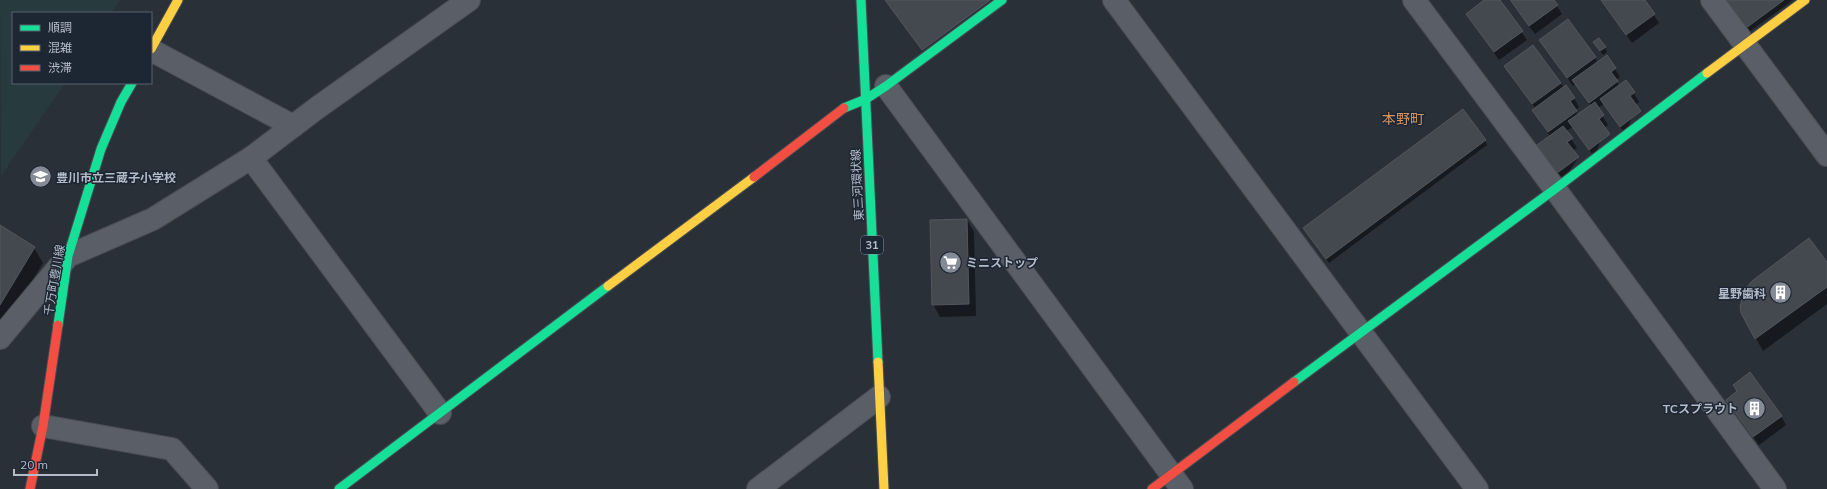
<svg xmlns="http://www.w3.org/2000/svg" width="1827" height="489" font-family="Mulish,'Noto Sans JP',sans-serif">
<rect width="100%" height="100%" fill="#2a3038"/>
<path fill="#273a3e" d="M0 0H120L111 13H13V83H65L1 176Z"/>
<g fill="#0007">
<path d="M1486 0H1499L1527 40 1499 60 1467 14Z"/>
<path d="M1509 0H1553L1562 14 1535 34Z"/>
<path d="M1602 0H1644L1659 23 1632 43Z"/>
<path d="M1726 0H1793L1749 32Z"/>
<path d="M1540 40 1595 58 1598 63 1615 69 1620 77 1616 80 1619 86 1626 81 1639 102 1635 105 1626 135 1604 104 1598 108 1608 125 1604 128 1595 158 1573 127 1566 131 1577 148 1572 151 1578 158 1563 181 1538 145 1550 136 1533 110 1535 108 1505 66 1560 83 1574 98 1579 107 1575 110 1578 115 1591 106 1576 84 1573 86Z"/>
<path d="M1597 47H1605L1607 52 1603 55Z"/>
<path d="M1485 140 1487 145 1329 263 1304 228Z"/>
<path d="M967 220 974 232 976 316 940 317 933 304Z"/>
<path d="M0 227 34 248 43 263 0 333Z"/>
<path d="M1827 264V304L1763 351 1742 313Z"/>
<path d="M1732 409 1781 416 1786 425 1759 445Z"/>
</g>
<g fill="#444950" stroke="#52575f">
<path d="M885 0H990L922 50Z"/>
<path d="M1484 0H1500L1523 31 1494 52 1466 14Z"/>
<path d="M1510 0H1554L1558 5 1529 26Z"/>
<path d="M1601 0H1645L1655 14 1626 35Z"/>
<path d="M1725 0H1784L1746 28Z"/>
<path d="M1568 19 1596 57 1567 78 1539 40Z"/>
<path d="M1599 38 1606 47 1600 51 1593 42Z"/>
<path d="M1533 45 1561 83 1532 104 1504 66Z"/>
<path d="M1607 55 1616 68 1611 72 1618 81 1589 103 1572 80Z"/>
<path d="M1626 80 1635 92 1630 96 1641 111 1620 127 1600 99Z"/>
<path d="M1566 85 1575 98 1570 101 1577 111 1548 132 1532 110Z"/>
<path d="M1595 102 1604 115 1599 119 1610 134 1589 150 1568 121Z"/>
<path d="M1463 109 1486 140 1326 259 1303 228Z"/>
<path d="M1563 126 1573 138 1567 142 1579 157 1557 173 1537 145Z"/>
<path d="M967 219 969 304 932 305 930 220Z"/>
<path d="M0 225 35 247 0 305Z"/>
<path d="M1809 238 1827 262V287L1755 339 1741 313 1740 306 1746 288 1752 281Z"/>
<path d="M1750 372 1782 416 1753 437 1726 400 1737 391 1733 385Z"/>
</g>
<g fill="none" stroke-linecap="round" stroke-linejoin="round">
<defs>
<g id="street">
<path d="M1114 0 1477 489"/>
<path d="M1414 0 1555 189 1775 489"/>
<path d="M1712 0 1827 155"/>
<path d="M151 50 293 126"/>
<path d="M886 86 1182 489"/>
<path d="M251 158 440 413"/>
<path d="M0 338 68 256 153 219 251 158 317 108 469 0"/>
<path d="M43 426 172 449 207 489"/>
<path d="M758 489 879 397"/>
</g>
<g id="fast">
<path d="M861 0 878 362"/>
<path d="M844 108 866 99 886 86 1002 0"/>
<path d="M58 325 68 256 101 149 121 102 132 83"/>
<path d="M1294 382 1555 189 1707 73"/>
<path d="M339 489 608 286"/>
</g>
<g id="slow">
<path d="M151 49 178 0"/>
<path d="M1707 73 1805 0"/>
<path d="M608 286 754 177"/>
<path d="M878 362 884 489"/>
</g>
<g id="jam">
<path d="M754 177 844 108"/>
<path d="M30 489 43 426 58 325"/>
<path d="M1152 489 1294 382"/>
</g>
</defs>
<use href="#street" stroke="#484c53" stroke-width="24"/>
<use href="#fast" stroke="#484c53" stroke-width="11"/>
<use href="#slow" stroke="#484c53" stroke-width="11"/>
<use href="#jam" stroke="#484c53" stroke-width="11"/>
<use href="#street" stroke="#5a5e66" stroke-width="22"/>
<use href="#fast" stroke="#16e098" stroke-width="9"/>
<use href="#slow" stroke="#ffcf43" stroke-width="9"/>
<use href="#jam" stroke="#f24e42" stroke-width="9"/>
</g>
<defs>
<symbol id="school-disc" viewBox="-11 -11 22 22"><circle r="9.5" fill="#848b96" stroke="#1d2633"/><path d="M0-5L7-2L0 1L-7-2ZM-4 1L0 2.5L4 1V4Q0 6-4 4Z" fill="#fff"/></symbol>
<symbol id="supermarket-disc" viewBox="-11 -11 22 22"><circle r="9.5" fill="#848b96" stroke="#1d2633"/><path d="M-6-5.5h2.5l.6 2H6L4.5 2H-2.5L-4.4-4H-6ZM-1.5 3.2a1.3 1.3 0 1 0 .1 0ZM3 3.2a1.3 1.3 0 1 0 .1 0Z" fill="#fff"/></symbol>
<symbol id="building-disc" viewBox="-11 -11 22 22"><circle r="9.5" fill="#848b96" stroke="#1d2633"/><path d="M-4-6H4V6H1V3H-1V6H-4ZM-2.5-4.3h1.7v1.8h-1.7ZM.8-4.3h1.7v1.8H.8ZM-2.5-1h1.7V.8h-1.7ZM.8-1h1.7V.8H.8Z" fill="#fff"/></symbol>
</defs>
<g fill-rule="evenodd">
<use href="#school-disc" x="28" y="164" width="25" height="25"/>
<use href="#supermarket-disc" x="938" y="250" width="25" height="25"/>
<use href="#building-disc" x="1768" y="280" width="25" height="25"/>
<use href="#building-disc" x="1742" y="396" width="25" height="25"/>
</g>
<g text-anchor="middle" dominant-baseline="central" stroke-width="3" stroke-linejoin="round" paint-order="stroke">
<rect fill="#1d2633" stroke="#878f9c" stroke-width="1" x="861" y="236" width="22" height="18" rx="3"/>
<g font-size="11" font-weight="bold" fill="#b4bcc9">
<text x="872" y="245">31</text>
</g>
<g font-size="12" font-weight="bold" fill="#b4bcc9" stroke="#1d2633" text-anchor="start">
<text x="56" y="177">豊川市立三蔵子小学校</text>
<text x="966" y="262">ミニストップ</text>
<text x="1766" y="293" text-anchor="end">星野歯科</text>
<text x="1738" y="408" text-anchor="end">TCスプラウト</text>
</g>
<g font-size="12" fill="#b4bcc9" stroke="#1d2633">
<text transform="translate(857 185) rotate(-93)">東三河環状線</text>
<text transform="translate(54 280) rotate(-80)">千万町豊川線</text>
</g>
<g font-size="14" fill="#d59563" stroke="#1d2633">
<text x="1403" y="119">本野町</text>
</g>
</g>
<rect x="12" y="12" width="140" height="72" fill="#1d2633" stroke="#59626f"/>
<rect x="20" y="25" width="20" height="6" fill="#16e098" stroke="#59626f"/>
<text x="48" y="32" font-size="12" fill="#b4bcc9">順調</text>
<rect x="20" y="45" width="20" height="6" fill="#ffcf43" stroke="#59626f"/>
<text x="48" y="52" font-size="12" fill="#b4bcc9">混雑</text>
<rect x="20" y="65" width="20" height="6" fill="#f24e42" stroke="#59626f"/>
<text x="48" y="72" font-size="12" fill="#b4bcc9">渋滞</text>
<path d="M14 469v6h83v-6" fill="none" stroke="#b4bcc9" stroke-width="2"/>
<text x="20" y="469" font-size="12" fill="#b4bcc9" stroke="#1d2633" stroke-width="3" paint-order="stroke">20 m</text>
</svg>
